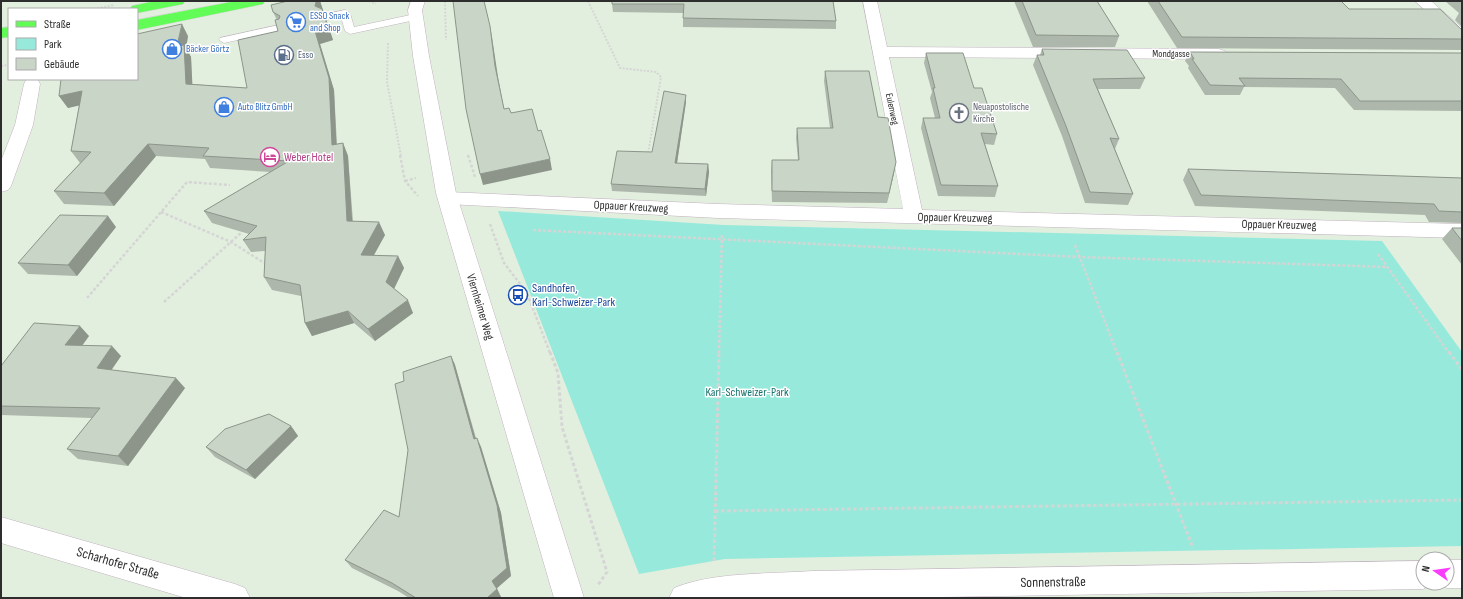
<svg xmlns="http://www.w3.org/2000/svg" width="1463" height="599" font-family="'Sofia Sans Condensed',sans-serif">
<rect width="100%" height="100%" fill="#e3efde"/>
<path fill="#97eadb" d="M498 211 724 225 1382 241 1462 352V546L725 559 639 574Z"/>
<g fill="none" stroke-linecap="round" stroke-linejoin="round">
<defs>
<g id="lane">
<path d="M345 10 350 13 354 27 415 14 420 17 415 20 350 34 345 31 341 17 326 20 321 17 322 15Z"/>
<path d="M279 25 284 28 283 30 224 43 219 40 220 38Z"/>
</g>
<g id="street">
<path d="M863 1H877L887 47 1219 49 1225 51 1227 54 1225 57 1219 59 889 57 922 210 1462 224V238L718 218 448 204 441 203 438 198 441 193 448 192 718 204 903 209Z"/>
<path d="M1415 1H1431L1462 28V41L1456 39Z"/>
<path d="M32 79 38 80 40 84 33 125 11 186 8 190 1 192V161L15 125 24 84 26 80Z"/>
<path d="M1 517 235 584 245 588 250 598H186L1 543Z"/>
<path d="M1447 560H1462V588H1447L1437 584 1447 583Z"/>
<path d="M1423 561V583H1434L1423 589 881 598H669L674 588C712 572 770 574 812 571Z"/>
</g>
<path id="secondary" d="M411 1H425L422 10 429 56 456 193 584 598H554L436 193 413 56 408 10Z"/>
<g id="primary">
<path d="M155 1H185L183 4 137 13V9H130L132 6Z"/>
<path d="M236 1H265L263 4 258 5 137 30V20Z"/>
<path d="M9 27V37L1 38V28Z"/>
</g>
</defs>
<use href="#lane" stroke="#c1b2c1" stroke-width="1"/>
<use href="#street" stroke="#c1b2c1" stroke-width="1"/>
<use href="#secondary" stroke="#c1b2c1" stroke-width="1"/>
<use href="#primary" stroke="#d5d5d5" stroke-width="1"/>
<g stroke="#d5d5d5" stroke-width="2" stroke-dasharray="2 1.5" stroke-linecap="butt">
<path d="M369 1 376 4"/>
<path d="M445 1 446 40"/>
<path d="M588 1 620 68 656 72 661 77 648 154"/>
<path d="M94 9 114 5"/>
<path d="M388 43 387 82 401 156"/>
<path d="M1 66 9 65"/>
<path d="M468 155V156"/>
</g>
<g stroke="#d5d5d5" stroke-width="2.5" stroke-dasharray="3 2" stroke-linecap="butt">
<path d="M400 155 405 181 418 196"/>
<path d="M468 155 475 177"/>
<path d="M405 181 416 178"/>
<path d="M161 212 231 242 266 264"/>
<path d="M490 224 504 263 527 293 550 353"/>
<path d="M533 230 1080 257 1388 267"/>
<path d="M1075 245 1117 353"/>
<path d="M1378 254 1449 353"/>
<path d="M87 298 187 182 230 185"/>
<path d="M164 302 242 232"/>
<path d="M719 353 722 235"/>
</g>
<g stroke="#d5d5d5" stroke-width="3" stroke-dasharray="3.5 2.5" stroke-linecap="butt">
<path d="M550 352 558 373 562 427 607 572 598 585"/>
<path d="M1117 352 1193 548"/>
<path d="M1449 352 1462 370"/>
<path d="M715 511 1462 500"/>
<path d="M714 561 719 352"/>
</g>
<use href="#lane" fill="#fff" fill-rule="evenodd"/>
<use href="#street" fill="#fff" fill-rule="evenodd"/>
<use href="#secondary" fill="#fff" fill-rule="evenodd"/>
<use href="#primary" fill="#62fc56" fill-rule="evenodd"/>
</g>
<g fill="#adb7ab">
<path d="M288 1H320L333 40 320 44 334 90 337 144 343 143 348 156 353 221 385 235 373 255 398 256 404 268 394 289 413 313 375 341 354 323 312 336 305 323 301 296 272 290 264 277 265 251 251 252 243 240 249 234 212 223 204 211 270 172 210 168 205 159 156 156 114 206 64 204 54 191 80 163 71 151 79 105 68 108 59 96 188 36 186 48 191 57 192 84 247 88 278 31 277 20 273 12Z"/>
<path d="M833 1 836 21V29L683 27V13L613 12 612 4Z"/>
<path d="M1014 1H1097L1119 36 1115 47H1033Z"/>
<path d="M1147 1H1341L1349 9 1462 30V50L1177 48Z"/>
<path d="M1445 1H1462V27L1455 20 1459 13Z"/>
<path d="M1042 49 1145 78 1140 89H1098L1119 139 1115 149 1133 194 1128 205 1085 203 1062 136 1033 65 1037 55H1040Z"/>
<path d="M1190 52 1462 53V111L1354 110 1335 88 1244 87 1240 95H1205L1188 68 1189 66 1185 61Z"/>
<path d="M926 53 974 88 997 134 994 145 985 144 998 186 995 197 938 196 921 128 923 118H935L930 98 932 92 924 63Z"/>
<path d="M825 71 878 117 894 173 887 203 772 202 771 171 772 160H798L796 138 797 128H830L824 81Z"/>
<path d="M686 102 677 163 708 164 709 172 706 196 612 191 611 184 652 152Z"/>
<path d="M1188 169 1462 178V223L1429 222 1425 215 1195 206 1183 180Z"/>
<path d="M116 227 77 276 28 274 18 263Z"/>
<path d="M1452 228H1462V265L1442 239Z"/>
<path d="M89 336 82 346 121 356 111 370 185 388 128 466 78 459 67 449 92 418 1 415V366Z"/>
<path d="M451 356 455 365 476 438 481 447 501 513 511 576 497 588 501 597 500 598H409L398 591 352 568 345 560 399 517 408 450 404 381Z"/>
<path d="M291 426 298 436 255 479 215 457 206 447Z"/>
</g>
<g fill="#8d958b">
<path d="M320 1 333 40 320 44 334 90 337 158 332 145 315 31V6L316 2Z"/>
<path d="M182 24 188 36 186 48 191 57 193 96 186 84 177 46Z"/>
<path d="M490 26 492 37 498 77 506 120 495 66Z"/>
<path d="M82 91 90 103 68 108 59 96Z"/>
<path d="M686 95V102L676 170 675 163Z"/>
<path d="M343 143 348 156 353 234 347 221Z"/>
<path d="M148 144 156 156 114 206 104 193Z"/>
<path d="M550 159 552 170 483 185 480 174Z"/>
<path d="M896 162 894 173 887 203 889 193Z"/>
<path d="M708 164 709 172 706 196 705 189Z"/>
<path d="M108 216 116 227 77 276 68 265Z"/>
<path d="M379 222 385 235 367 268 361 255Z"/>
<path d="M398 256 404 268 391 295 386 282Z"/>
<path d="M408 300 413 313 375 341 368 329Z"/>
<path d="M348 311 354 323 312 336 305 323Z"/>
<path d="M80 326 89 336 75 355 65 345Z"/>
<path d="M112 346 121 356 106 378 97 368Z"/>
<path d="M451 356 455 365 478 448 474 439Z"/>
<path d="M176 378 185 388 128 466 118 456Z"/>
<path d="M291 426 298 436 255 479 246 470Z"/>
<path d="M477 438 481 447 501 513 511 576 496 589 492 581Z"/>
<path d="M497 589 501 597 500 598H487Z"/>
</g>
<g fill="#c9d5c7" stroke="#8d958b">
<path d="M288 1H320L316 2 315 6 322 9 328 28 315 31 329 78 332 145 343 143 347 221 379 222 361 255 398 256 386 282 408 300 368 329 348 311 305 323 300 285 264 277 266 237 243 240 257 226 204 211 289 161 203 156 209 148 148 144 104 193 54 191 91 152 71 151 82 91 59 96 61 79H137V34L182 24 177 46 184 45 186 84 247 88 238 40 278 31 275 20 279 19 280 16 273 12 271 5Z"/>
<path d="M453 1H484L490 26 495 66 504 109 509 108 511 113 532 109 538 131 541 130 550 159 480 174 466 109Z"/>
<path d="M612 1H833L836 21 683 18 684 4H612Z"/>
<path d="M1022 1H1097L1119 36 1036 35Z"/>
<path d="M1158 1H1341L1349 9H1440L1462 30V39L1182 37Z"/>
<path d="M1042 49 1127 50 1145 78 1093 79 1119 139 1110 138 1133 194 1090 192 1066 126 1037 55H1044Z"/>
<path d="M1190 52 1462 53V101H1360L1341 79 1239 78 1245 86 1210 85 1192 59H1194Z"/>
<path d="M926 53H963L974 88H982L997 134 981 133 998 186 941 185 923 118H940L933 88H935Z"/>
<path d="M825 71H869L878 117 888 118 896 162 889 193 772 191V160H799L797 128H833Z"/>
<path d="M664 91 686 95 675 163 708 164 705 189 611 184 617 151 652 152Z"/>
<path d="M1188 169 1462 178V212L1439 211 1434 204 1201 195Z"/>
<path d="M60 215 108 216 68 265 18 263Z"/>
<path d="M1452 228H1462V241Z"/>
<path d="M34 323 80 326 65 345 112 346 97 368 176 378 118 456 67 449 100 408 1 406V366Z"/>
<path d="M451 356 474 439 477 438 497 505 507 568 492 581 497 589 487 598H416L392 583 345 560 384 510 399 517 408 450 395 384 404 381 403 372Z"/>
<path d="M269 414 291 426 246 470 206 447 225 429Z"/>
</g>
<defs>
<symbol id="supermarket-ring" viewBox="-11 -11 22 22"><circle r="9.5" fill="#fff" stroke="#3f7fe0" stroke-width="1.5"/><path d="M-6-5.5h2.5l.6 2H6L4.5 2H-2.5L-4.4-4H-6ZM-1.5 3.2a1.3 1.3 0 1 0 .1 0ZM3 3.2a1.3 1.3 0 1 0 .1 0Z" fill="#3f7fe0"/></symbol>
<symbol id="shop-ring" viewBox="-11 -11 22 22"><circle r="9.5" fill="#fff" stroke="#3f7fe0" stroke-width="1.5"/><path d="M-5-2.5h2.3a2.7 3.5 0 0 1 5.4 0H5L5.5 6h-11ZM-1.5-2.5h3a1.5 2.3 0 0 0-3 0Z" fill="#3f7fe0"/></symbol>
<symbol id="fuel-ring" viewBox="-11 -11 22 22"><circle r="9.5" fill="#fff" stroke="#5c6f8a" stroke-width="1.5"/><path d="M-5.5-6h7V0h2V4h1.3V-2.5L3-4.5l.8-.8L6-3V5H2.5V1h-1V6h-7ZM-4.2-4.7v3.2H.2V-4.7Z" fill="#5c6f8a"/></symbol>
<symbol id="church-ring" viewBox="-11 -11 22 22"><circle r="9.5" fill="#fff" stroke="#6b7280" stroke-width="1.5"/><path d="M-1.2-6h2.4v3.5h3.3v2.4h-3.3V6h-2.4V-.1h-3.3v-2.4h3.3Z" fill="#6b7280"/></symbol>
<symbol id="hotel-ring" viewBox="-11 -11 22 22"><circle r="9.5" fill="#fff" stroke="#d1479c" stroke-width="1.5"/><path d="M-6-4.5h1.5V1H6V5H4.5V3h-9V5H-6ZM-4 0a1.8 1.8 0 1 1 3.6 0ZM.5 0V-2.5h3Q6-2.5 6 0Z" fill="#d1479c"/></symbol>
<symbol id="bus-ring" viewBox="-11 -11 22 22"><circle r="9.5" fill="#fff" stroke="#1a4fb4" stroke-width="1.5"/><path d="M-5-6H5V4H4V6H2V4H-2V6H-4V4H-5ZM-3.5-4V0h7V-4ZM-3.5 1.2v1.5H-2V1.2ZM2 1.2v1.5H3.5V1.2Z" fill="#1a4fb4"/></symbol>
</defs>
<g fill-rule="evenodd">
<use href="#supermarket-ring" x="285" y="11" width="22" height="22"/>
<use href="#shop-ring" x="161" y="38" width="22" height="22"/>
<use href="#fuel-ring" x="273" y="44" width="22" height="22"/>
<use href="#shop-ring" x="213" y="96" width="22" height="22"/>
<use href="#church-ring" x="948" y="102" width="22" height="22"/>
<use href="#hotel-ring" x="259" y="146" width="22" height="22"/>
<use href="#bus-ring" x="507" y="284" width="22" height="22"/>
</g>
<g text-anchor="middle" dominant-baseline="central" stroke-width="3" stroke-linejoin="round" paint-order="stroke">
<g font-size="10" fill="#366cbe" stroke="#fff" text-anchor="start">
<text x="310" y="16">ESSO Snack<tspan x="310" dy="12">and Shop</tspan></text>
<text x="186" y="49">Bäcker Görtz</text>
<text x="238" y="107">Auto Blitz GmbH</text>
</g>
<g font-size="10" fill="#2d2d2d" stroke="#fff">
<text x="1171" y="54">Mondgasse</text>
<text transform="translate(892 109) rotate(78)">Eulenweg</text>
</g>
<g font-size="10" fill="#4e5e75" stroke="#fff" text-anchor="start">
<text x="298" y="55">Esso</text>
</g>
<g font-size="10" fill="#5b616d" stroke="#fff" text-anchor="start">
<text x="973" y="107">Neuapostolische<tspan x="973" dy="12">Kirche</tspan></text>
</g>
<g font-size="12" fill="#b23c85" stroke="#fff" text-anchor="start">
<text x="284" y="157">Weber Hotel</text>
</g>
<g font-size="12" fill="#2d2d2d" stroke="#fff">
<text transform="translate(631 207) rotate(3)">Oppauer Kreuzweg</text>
<text transform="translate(955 218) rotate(1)">Oppauer Kreuzweg</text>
<text transform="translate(1279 225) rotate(1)">Oppauer Kreuzweg</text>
<text transform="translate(480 307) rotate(73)">Viernheimer Weg</text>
</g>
<g font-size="12" fill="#164399" stroke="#fff" text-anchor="start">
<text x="532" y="288">Sandhofen,<tspan x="532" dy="14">Karl-Schweizer-Park</tspan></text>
</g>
<g font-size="12" fill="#15726e" stroke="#fff">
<text x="747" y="392">Karl-Schweizer-Park</text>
</g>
<g font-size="14" fill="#2d2d2d" stroke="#fff">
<text transform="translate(118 563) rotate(16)">Scharhofer Straße</text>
<text transform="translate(1053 582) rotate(-1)">Sonnenstraße</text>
</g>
</g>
<rect width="1463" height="599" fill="none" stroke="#2d2d2d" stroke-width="4"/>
<rect x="8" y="8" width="130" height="72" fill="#ffffff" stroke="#ababab"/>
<rect x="16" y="21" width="20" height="6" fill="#62fc56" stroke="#ababab"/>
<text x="44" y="28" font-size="12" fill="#2d2d2d">Straße</text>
<rect x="16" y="38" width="20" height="12" fill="#97eadb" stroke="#ababab"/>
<text x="44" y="48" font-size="12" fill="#2d2d2d">Park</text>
<rect x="16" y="58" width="20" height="12" fill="#c9d5c7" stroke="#ababab"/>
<text x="44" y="68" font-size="12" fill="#2d2d2d">Gebäude</text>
<g transform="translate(1435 571) rotate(283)"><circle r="19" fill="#ffffff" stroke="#ababab"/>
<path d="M0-3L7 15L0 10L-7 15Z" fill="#fa3cff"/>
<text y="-6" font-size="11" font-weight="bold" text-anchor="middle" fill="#2d2d2d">N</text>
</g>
</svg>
